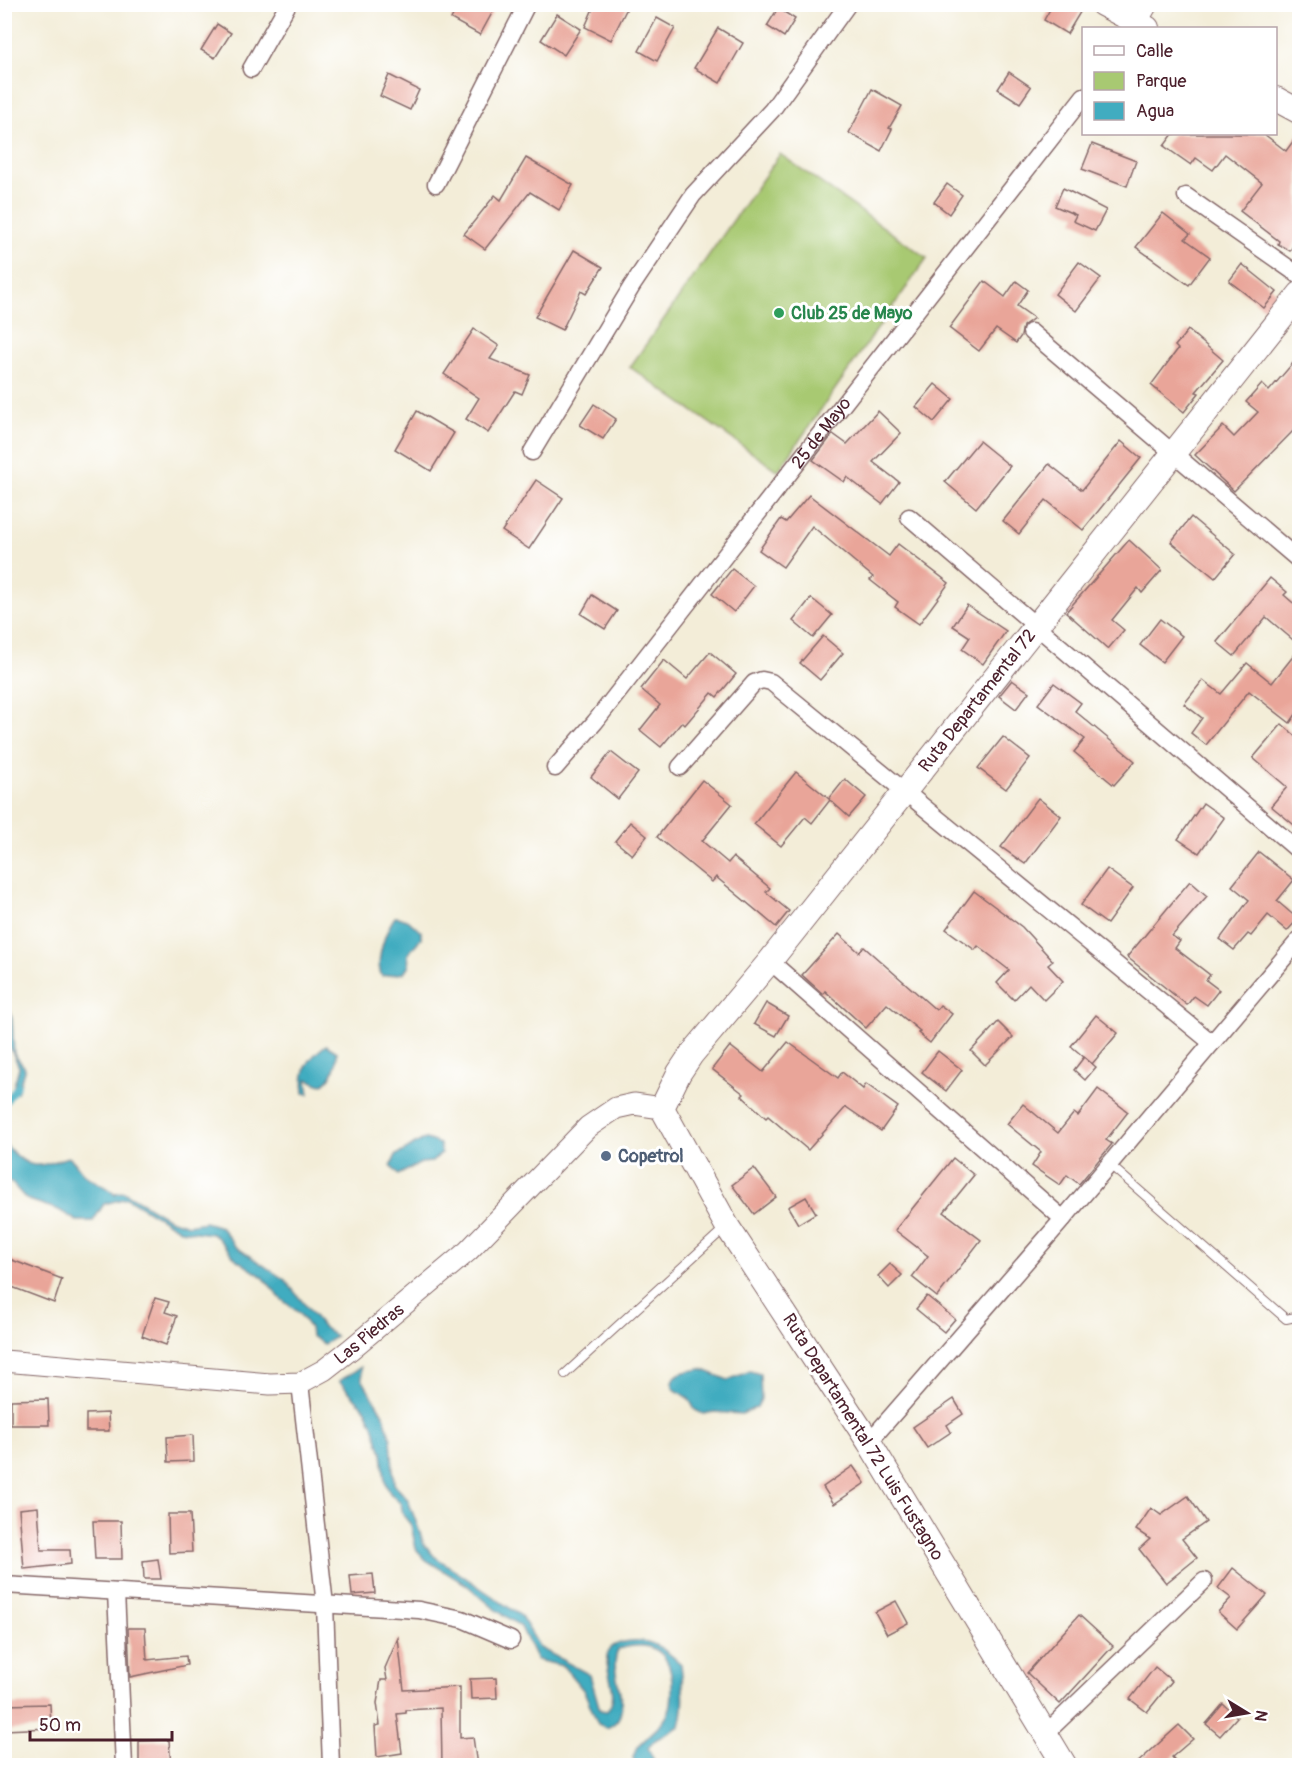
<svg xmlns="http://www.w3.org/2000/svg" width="1304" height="1770" font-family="Pangolin,sans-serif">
<rect width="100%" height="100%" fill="#fff"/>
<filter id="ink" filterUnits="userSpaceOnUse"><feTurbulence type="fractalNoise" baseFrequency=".0167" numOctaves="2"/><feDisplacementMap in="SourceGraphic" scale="12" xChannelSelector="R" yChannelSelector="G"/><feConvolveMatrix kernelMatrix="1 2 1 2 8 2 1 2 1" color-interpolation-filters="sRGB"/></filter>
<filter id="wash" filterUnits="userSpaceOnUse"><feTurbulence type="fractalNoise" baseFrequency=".008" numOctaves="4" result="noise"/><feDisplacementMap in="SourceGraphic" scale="24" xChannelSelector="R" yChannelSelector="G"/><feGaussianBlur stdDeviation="1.35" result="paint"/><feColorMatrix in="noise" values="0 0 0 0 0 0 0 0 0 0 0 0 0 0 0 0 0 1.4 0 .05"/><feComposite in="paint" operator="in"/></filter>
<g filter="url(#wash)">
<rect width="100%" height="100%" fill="#f3edd8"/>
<path fill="#a8c972" stroke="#79744e" stroke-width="1.5" d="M780 154 927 258 778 471 630 367Z"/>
<g fill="#41acc0" stroke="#466676" stroke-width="1.5">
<path d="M395 917C406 917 412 924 421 931V938L408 954 409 966 404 973 382 976C374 963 386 929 395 917Z"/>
<path d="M5 999 12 1018 14 1054 25 1068 17 1093 13 1089 19 1067 7 1041Z"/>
<path d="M326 1045 337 1052C337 1064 333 1080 321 1085L307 1079 309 1094 304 1093C301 1070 307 1059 326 1045Z"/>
<path d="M426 1139 440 1144 441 1153 432 1162 421 1163 398 1175 391 1166 396 1155C408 1151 414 1142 426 1139Z"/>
<path d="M5 1144C29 1171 36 1168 68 1157 76 1161 78 1169 84 1174 94 1183 107 1185 116 1196L115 1193 124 1192 169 1219 188 1225 205 1222 221 1227 235 1246 285 1280 322 1326 336 1337 324 1344 311 1336 310 1328 299 1313 281 1299 263 1277 237 1260 217 1237 212 1234 180 1230 127 1198 104 1204 93 1221H77L59 1210 26 1199 11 1182 5 1181Z"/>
<path d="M361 1367 362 1379 384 1416 391 1439 394 1484 408 1500 424 1544 434 1556 521 1616 540 1648 590 1675 600 1710 607 1711C628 1687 580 1645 632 1641 653 1639 667 1651 681 1664 683 1689 686 1701 680 1726L655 1740 648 1748 656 1765H636L633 1758C637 1739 663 1730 669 1711 672 1704 672 1696 672 1688 673 1653 653 1639 619 1649 604 1672 640 1714 607 1728L598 1724 584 1691 563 1666 537 1660 521 1627 496 1610 468 1586 426 1560 416 1549 411 1525 403 1515 401 1504 390 1493 385 1482 382 1453 373 1425 366 1410 339 1381Z"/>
<path d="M701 1369 728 1380 750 1371 760 1374 761 1399 757 1407 742 1414 714 1412 703 1414 695 1410 689 1399 673 1388C671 1371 688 1371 701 1369Z"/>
</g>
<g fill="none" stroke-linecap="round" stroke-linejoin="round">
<path stroke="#41acc0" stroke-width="6" d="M4 1105 18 1085"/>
</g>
<g id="blocks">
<g fill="#e9a599">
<path d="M459 4H497L480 35 451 19Z"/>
<path d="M595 4H629L611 40 585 27Z"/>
<path d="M1053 4H1085L1067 34 1044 20Z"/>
<path d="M778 8 795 19 784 37 767 26Z"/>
<path d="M557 14 581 29 564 55 541 40Z"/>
<path d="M657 18 675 28 657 61 639 51Z"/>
<path d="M217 24 231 33 215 58 201 50Z"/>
<path d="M718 28 743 43 720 83 694 68Z"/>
<path d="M1009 72 1031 87 1020 103 998 89Z"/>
<path d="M389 75 419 90 410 110 380 96Z"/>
<path d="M872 89 902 106 889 128 892 129 881 151 849 133Z"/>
<path d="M1299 133V235L1290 251 1278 244 1279 241 1240 211 1262 183 1225 154 1213 170 1196 158 1191 165 1164 146 1173 134H1264L1286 151Z"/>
<path d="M1092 144 1136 161 1127 186 1082 169Z"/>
<path d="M526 158 573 185 559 210 530 192 485 249 464 234 495 195 501 200Z"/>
<path d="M947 184 962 195 949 214 934 202Z"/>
<path d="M1063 188 1106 210 1095 231 1073 221 1076 215 1055 206Z"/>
<path d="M1163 213 1190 234 1185 239 1210 257 1189 285 1136 247Z"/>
<path d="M574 250 603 267 586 294 581 291 562 330 535 317Z"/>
<path d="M1079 262 1101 278 1076 311 1055 294Z"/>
<path d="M1242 264 1277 292 1264 308 1229 281Z"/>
<path d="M984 281 1005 297 1016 281 1028 290 1017 306 1034 318 1023 326 1021 336 1016 343 996 329 979 351 949 328Z"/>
<path d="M474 329 499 346 490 359 530 375 522 394 515 391 488 433 466 419 479 398 444 374Z"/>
<path d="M1188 330 1223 360 1196 392 1199 393 1184 412 1151 385 1178 349 1175 346Z"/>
<path d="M1299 356V425L1234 491 1195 455 1223 426 1234 437 1258 412 1246 402 1262 384 1269 391Z"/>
<path d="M935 384 953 399 934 422 916 407Z"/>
<path d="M594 404 616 419 603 439 580 425Z"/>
<path d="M417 411 454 433 431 471 395 449Z"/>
<path d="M878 411 901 433 873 462 899 482 882 504 847 477 844 482 813 460 833 434 847 444Z"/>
<path d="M979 441 1010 466 976 508 945 482Z"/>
<path d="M1121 441 1141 458 1083 530 1046 500 1019 534 1003 521 1049 464 1082 490Z"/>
<path d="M536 480 563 498 529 549 502 531Z"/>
<path d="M809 495 889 556 898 544 949 583 919 624 895 607 898 602 870 580 873 577 812 526 783 567 759 550 781 519 786 522Z"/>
<path d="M1191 517 1235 554 1215 578 1171 542Z"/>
<path d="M1129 540 1162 570 1142 593 1138 588 1112 620 1124 630 1108 649 1066 612Z"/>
<path d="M732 569 754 586 734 612 712 594Z"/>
<path d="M1270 578 1287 592 1284 595 1299 608V645L1266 617 1234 656 1217 642Z"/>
<path d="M592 595 617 611 605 629 581 614Z"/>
<path d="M811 598 832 615 813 638 793 621Z"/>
<path d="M967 605 1006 631 983 664 962 649 970 637 953 626Z"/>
<path d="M1160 619 1182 636 1162 662 1140 645Z"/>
<path d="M823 636 843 653 820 680 800 663Z"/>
<path d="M1299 649V710L1290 723 1249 691 1206 745 1191 733 1202 718 1184 704 1203 680 1221 694 1247 663 1272 683Z"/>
<path d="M710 652 736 674 717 697 712 693 685 725 682 722 661 747 640 730 660 705 641 689 664 660 687 679Z"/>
<path d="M1012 680 1029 692 1016 709 999 696Z"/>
<path d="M1054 683 1081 703 1075 711 1135 761 1114 785 1074 752 1085 739 1038 704Z"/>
<path d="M1282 724 1299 739V829L1271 806 1287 787 1253 758Z"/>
<path d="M1003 737 1030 758 1006 789 978 768Z"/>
<path d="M611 752 638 773 618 799 591 777Z"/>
<path d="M796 772 829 799 845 779 866 797 849 817 830 800 812 823 805 817 781 846 754 824Z"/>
<path d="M702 780 732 804 702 841 728 863 733 857 770 888 766 892 789 911 776 927 716 877 712 882 657 837Z"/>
<path d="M1038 798 1061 816 1025 864 1001 847Z"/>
<path d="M1203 803 1224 818 1199 853 1178 839Z"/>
<path d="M630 822 647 836 632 855 615 841Z"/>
<path d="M1259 852 1294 880 1277 901 1298 919 1287 931 1268 915 1251 936 1248 934 1234 950 1220 939 1249 900 1232 886Z"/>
<path d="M1107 869 1133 888 1107 924 1081 905Z"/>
<path d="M1190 881 1207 896 1172 936 1180 941 1175 948 1210 975 1206 980 1219 990 1207 1005 1194 996 1187 1005 1127 957Z"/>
<path d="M974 891 1022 927 1053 961 1048 965 1063 981 1044 1000 1029 984 1014 1000 997 983 1009 970 978 946 975 950 946 929Z"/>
<path d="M839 934 859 952 864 947 936 1010 940 1005 952 1014 930 1043 918 1033 920 1031 887 1004 866 1028 825 991 823 994 802 975Z"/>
<path d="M766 1003 788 1016 776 1036 754 1024Z"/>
<path d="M1096 1015 1118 1033 1092 1064 1071 1046Z"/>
<path d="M998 1022 1013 1037 985 1065 971 1051Z"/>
<path d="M788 1042 838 1078 842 1072 863 1089 866 1084 898 1107 881 1131 846 1107 808 1150 768 1116 766 1118 742 1096 744 1094 712 1069 730 1046 763 1072Z"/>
<path d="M938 1051 962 1070 946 1091 922 1072Z"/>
<path d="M1084 1057 1096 1067 1085 1080 1074 1070Z"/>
<path d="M1098 1089 1128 1112 1106 1140 1112 1144 1079 1184 1067 1175 1060 1185 1032 1166 1041 1152 1007 1124 1023 1104 1058 1133 1074 1113 1078 1116Z"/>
<path d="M953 1158 974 1175 944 1212 981 1240 937 1297 912 1277 928 1256 895 1230Z"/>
<path d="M754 1168 776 1197 754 1214 732 1185Z"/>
<path d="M806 1197 816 1213 798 1224 788 1207Z"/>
<path d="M4 1257 62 1279 54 1303 4 1284Z"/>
<path d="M890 1264 902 1275 889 1288 878 1276Z"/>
<path d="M927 1296 955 1319 944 1332 916 1309Z"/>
<path d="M155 1298 169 1302 165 1312 177 1316 166 1345 142 1336Z"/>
<path d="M48 1399 49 1425H11V1400Z"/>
<path d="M954 1399 963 1414 947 1425 951 1432 927 1448 913 1427Z"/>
<path d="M108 1413 109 1431H86V1414Z"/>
<path d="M193 1435 194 1461 168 1462 167 1437Z"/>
<path d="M853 1466 865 1483 834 1504 823 1487Z"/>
<path d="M1188 1496 1206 1522 1182 1539 1197 1558 1166 1583 1139 1549 1150 1539 1136 1530 1151 1508 1161 1515Z"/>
<path d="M38 1507 41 1550H70L71 1564 24 1569 19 1509Z"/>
<path d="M168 1514H190L192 1552 169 1553Z"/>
<path d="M93 1521H121L122 1559H95Z"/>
<path d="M158 1559 161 1579H144L143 1561Z"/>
<path d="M1233 1568 1267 1595 1237 1629 1218 1612 1231 1598 1218 1588Z"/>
<path d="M373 1574 375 1593 352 1595 350 1576Z"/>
<path d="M896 1601 908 1623 887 1634 875 1612Z"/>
<path d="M1079 1615 1113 1646 1060 1704 1027 1673Z"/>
<path d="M128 1628H145L147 1660 186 1656 187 1665 130 1677Z"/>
<path d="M398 1638 404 1690 460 1687V1738L473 1737 477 1766H442L441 1708 406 1710V1713L397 1714 402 1753 377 1757 375 1726 380 1725 377 1703 381 1680H387L385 1668Z"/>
<path d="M1155 1667 1172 1681 1147 1712 1130 1699Z"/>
<path d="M496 1678 497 1698 471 1699 470 1679Z"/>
<path d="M50 1704 51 1728 4 1730V1705Z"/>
<path d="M1223 1704 1237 1717 1220 1736 1206 1724Z"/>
<path d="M1179 1725 1193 1739 1172 1757 1180 1766H1134Z"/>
<path d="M169 1740 171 1766H139V1741Z"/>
</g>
</g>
</g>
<g filter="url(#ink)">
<use href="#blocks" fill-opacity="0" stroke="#856768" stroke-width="1.5"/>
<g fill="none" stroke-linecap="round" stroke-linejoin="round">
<defs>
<g id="service">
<path d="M1109 1164 1286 1319 1300 1316"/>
<path d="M565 1374 726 1227"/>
</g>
<g id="minor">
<path d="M251 69 288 4"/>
<path d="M436 184 527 4"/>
<path d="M1186 196 1300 276"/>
<path d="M1031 332 1300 561"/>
<path d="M532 452 632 286 693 195 772 110 848 4"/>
<path d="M909 517 1300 852"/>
<path d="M680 767 754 683 762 680 771 682 1212 1043"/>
<path id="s1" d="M555 768 595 722 1084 96"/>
<path d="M770 961 1063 1219"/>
<path d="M300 1383 325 1605 331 1766"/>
<path d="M869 1442 1063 1219 1300 939"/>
<path d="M4 1585 419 1610 462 1619 511 1640"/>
<path d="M116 1592 124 1766"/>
<path d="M1045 1734 1204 1581"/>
</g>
<g id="tertiary">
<path d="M1136 23 1147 4"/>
<path id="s2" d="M4 1361 270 1384 300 1383 324 1370 351 1349 468 1251 588 1127 616 1108 634 1104 662 1108"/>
</g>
<g id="secondary">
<path d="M1102 4 1147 28"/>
<path d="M1276 99 1300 112"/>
<path id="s3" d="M1065 1766 869 1442 727 1226 662 1108 679 1073 691 1055 770 961 1300 294"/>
</g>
</defs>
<use href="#service" stroke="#856768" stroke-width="10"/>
<use href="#minor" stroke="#856768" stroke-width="19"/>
<use href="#tertiary" stroke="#856768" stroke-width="23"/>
<use href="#secondary" stroke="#856768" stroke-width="26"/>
<use href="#service" stroke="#fff" stroke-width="8"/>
<use href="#minor" stroke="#fff" stroke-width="16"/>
<use href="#tertiary" stroke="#fff" stroke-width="21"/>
<use href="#secondary" stroke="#fff" stroke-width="24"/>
</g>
</g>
<circle fill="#2e9e5b" stroke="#fff" stroke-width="2" cx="779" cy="313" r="6"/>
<circle fill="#5c6f8a" stroke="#fff" stroke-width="2" cx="606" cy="1156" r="6"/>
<g text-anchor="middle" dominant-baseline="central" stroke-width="6" stroke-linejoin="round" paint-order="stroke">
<g font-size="18" font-weight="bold" fill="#27864d" stroke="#fff" text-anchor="start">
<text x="791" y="313">Club 25 de Mayo</text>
</g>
<g font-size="18" fill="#4a1f2b" stroke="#fff">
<text stroke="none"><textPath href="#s1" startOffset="428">25 de Mayo</textPath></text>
<text stroke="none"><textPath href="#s3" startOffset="1288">Ruta Departamental 72</textPath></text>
<text stroke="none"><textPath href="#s2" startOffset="382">Las Piedras</textPath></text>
<text transform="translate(863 1437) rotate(58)">Ruta Departamental 72 Luis Fustagno</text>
</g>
<g font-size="18" font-weight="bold" fill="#4e5e75" stroke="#fff" text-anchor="start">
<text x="618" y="1156">Copetrol</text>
</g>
</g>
<rect width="1304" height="1770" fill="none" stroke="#fff" stroke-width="24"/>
<rect x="1082" y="27" width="195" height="108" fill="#ffffff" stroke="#b7a5aa" stroke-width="1.5"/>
<rect x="1094" y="46" width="30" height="9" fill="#ffffff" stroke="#b7a5aa" stroke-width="1.5"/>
<text x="1136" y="57" font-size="18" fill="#4a1f2b">Calle</text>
<rect x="1094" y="72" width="30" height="18" fill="#a8c972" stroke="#b7a5aa" stroke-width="1.5"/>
<text x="1136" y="87" font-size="18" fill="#4a1f2b">Parque</text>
<rect x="1094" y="102" width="30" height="18" fill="#41acc0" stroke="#b7a5aa" stroke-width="1.5"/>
<text x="1136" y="117" font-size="18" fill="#4a1f2b">Agua</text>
<g transform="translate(1247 1713) rotate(101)" stroke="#ffffff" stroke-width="4.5" paint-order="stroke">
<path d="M0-4.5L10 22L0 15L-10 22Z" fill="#4a1f2b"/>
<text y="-9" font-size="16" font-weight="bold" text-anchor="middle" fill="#4a1f2b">N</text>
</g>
<path d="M30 1731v9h142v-9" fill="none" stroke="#4a1f2b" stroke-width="3"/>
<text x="39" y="1731" font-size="18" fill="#4a1f2b" stroke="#ffffff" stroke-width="4.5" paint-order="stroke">50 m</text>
</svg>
